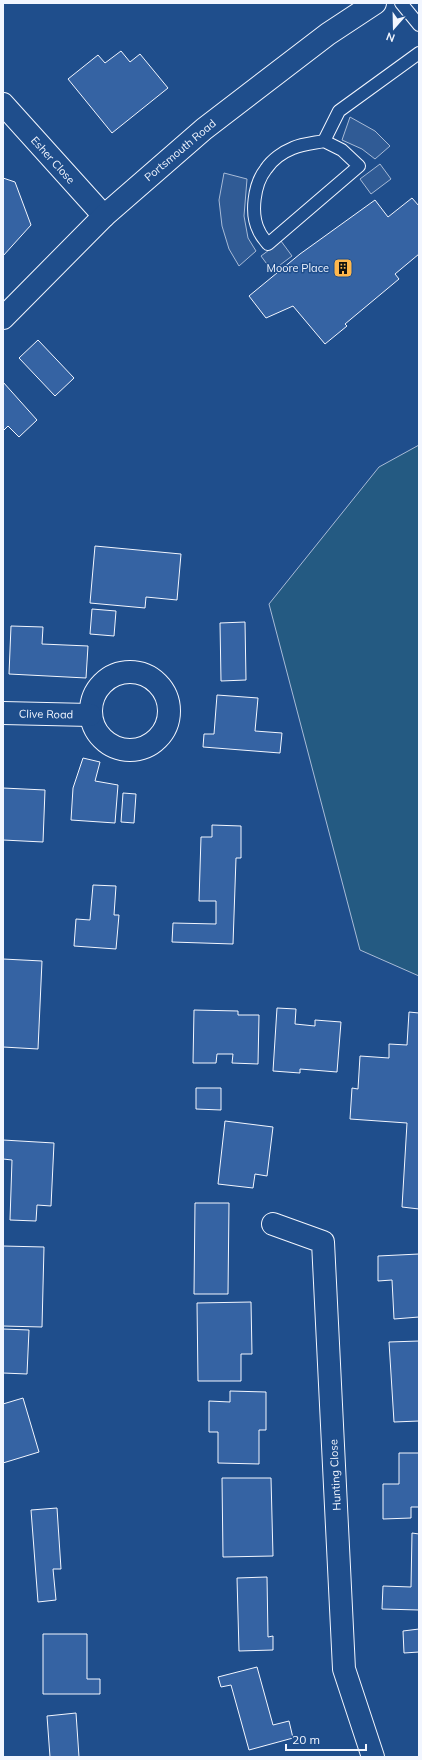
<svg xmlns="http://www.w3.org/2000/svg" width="422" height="1760" font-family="Mulish,sans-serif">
<rect width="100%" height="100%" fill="#1f4e8c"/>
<path fill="#245a82" stroke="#a8bbd7" d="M419 445V976L360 950 269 604 379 467Z"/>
<g fill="#305b95" stroke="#a8bbd7">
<path d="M350 117 375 131 390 146 375 159 362 149 342 140Z"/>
<path d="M380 164 391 179 371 194 360 179Z"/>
<path d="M224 173 247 179 244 216 248 238 256 251 239 266 229 249 222 226 219 200Z"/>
<path d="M281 241 292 256 272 271 261 256Z"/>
</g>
<g fill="#3563a3" stroke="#f2f6ff">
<path d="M121 51 130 62 140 54 168 88 112 133 68 79 98 55 105 63Z"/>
<path d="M3 178 15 182 31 225 3 256Z"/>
<path d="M412 198 419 206V254L395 274 399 279 345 324 347 326 325 344 293 306 266 318 249 296 300 254 375 200 388 217Z"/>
<path d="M38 340 74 378 55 396 19 358Z"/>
<path d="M3 382 37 420 19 437 8 426 3 431Z"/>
<path d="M95 546 181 554 177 600 146 597 145 608 90 603Z"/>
<path d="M92 609 116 611 114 636 90 634Z"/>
<path d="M245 622 246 680 221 681 220 623Z"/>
<path d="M11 626 43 627 42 644 88 646 86 678 9 674Z"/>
<path d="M217 695 258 698 255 731 282 733 280 753 203 747 204 734H214Z"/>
<path d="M83 758 100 762 95 781 118 785 115 823 71 820 73 788Z"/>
<path d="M3 788 45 790 43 842 3 840Z"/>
<path d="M123 793 136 794 134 823 121 822Z"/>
<path d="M212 825 241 826V858H236L233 944 172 942 173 923 216 924V901H199L201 837H212Z"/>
<path d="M93 885 116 886 114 915H119L116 949 74 946 76 919 90 920Z"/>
<path d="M3 959 42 961 38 1049 3 1047Z"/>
<path d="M277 1008 296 1009 295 1024 315 1026V1020L341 1022 337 1072 300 1069V1073L273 1071Z"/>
<path d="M194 1010 238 1011V1015H259L258 1064 232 1063 233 1054H217L216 1063H193Z"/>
<path d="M409 1012 419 1013V1209L402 1207 407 1123 350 1119 352 1088 358 1089 360 1056 389 1058V1044L407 1045Z"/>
<path d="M196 1088H221V1110L196 1109Z"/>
<path d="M225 1121 273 1127 267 1176 255 1174 253 1188 218 1184Z"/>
<path d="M3 1140 54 1143 51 1206 37 1205 36 1221 10 1220 12 1160 3 1159Z"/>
<path d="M195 1203H229L228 1294H194Z"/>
<path d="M3 1246 44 1247 42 1327 3 1326Z"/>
<path d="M419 1254V1317L394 1319 392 1280 378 1281V1256Z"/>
<path d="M251 1302 252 1354H241V1381H198L197 1303Z"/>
<path d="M3 1329 29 1330 27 1374 3 1373Z"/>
<path d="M419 1341V1421L394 1422 389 1342Z"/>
<path d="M230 1391 266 1392V1430H259V1464L218 1463V1432H209V1401L230 1402Z"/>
<path d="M23 1398 39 1452 3 1463V1404Z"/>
<path d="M399 1453H419V1507H411V1518L383 1519V1484H399Z"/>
<path d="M222 1478H271L273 1556 223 1557Z"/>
<path d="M57 1508 61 1569H53L56 1600 38 1602 31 1510Z"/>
<path d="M412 1533 419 1534V1610L382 1609 383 1586 411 1587Z"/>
<path d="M267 1577 268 1637 273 1636V1650L239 1651 237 1578Z"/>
<path d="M419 1629V1652L404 1653 403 1631Z"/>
<path d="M43 1634H87V1679H100V1694H43Z"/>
<path d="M257 1667 273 1725 289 1721 293 1738 249 1750 231 1685 221 1687 218 1677Z"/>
<path d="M76 1713 79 1757H50L47 1716Z"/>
</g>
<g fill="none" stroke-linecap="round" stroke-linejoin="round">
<defs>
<g id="service">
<path d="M401 3 419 25"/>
<path d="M324 141 342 150 359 166 268 244C265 240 261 236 259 231 250 214 254 184 266 169 272 160 283 152 293 148 302 144 314 143 324 141Z"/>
<path d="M324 141 339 111 419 53"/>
</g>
<g id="minor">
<path d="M3 104 104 216"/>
<circle cx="130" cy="711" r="39"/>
<path d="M3 713 90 715"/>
<path d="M273 1224 323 1242 344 1669 373 1757"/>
</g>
<path id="primary" d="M3 318 104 216 204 129 328 34 375 3"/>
</defs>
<use href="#service" stroke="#f2f6ff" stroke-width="14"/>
<use href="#minor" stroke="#f2f6ff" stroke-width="24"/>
<use href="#primary" stroke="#f2f6ff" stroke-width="24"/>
<use href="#service" stroke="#1f4e8c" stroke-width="12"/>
<use href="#minor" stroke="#1f4e8c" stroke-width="22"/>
<use href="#primary" stroke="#1f4e8c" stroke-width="22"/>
</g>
<defs>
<symbol id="building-square" viewBox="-11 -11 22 22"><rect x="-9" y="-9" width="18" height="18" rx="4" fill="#ffb74d" stroke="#1f4e8c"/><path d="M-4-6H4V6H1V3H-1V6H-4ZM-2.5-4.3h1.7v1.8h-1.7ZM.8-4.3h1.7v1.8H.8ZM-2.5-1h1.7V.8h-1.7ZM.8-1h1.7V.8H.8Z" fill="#111"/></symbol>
</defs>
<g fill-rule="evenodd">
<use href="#building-square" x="332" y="257" width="22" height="22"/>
</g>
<g text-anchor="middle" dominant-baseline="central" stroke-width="3" stroke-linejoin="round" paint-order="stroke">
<g font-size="11" fill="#f2f6ff" stroke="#1f4e8c">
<text transform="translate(180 150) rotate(-40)">Portsmouth Road</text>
<text transform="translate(53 160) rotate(48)">Esher Close</text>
<text transform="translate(46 714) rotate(1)">Clive Road</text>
<text transform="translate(335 1475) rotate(-93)">Hunting Close</text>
</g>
<g font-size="11" fill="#f2f6ff" stroke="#1f4e8c" text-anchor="end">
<text x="329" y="268">Moore Place</text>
</g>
</g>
<rect width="422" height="1760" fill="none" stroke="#f2f6ff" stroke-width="8"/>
<g transform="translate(394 28) rotate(200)" stroke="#1f4e8c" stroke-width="3" paint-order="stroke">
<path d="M0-3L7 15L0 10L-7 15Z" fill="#f2f6ff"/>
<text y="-6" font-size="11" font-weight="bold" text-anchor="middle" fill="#f2f6ff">N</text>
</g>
<path d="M286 1744v6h80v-6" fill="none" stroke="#f2f6ff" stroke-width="2"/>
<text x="292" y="1744" font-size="12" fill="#f2f6ff" stroke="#1f4e8c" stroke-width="3" paint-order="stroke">20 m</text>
</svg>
